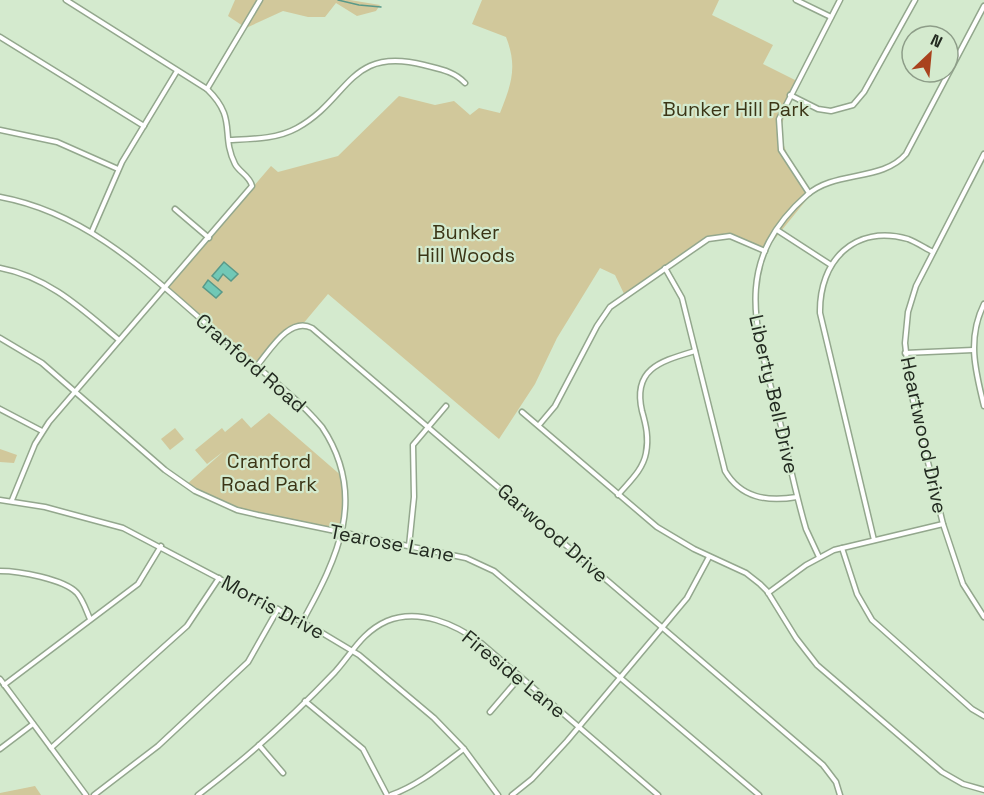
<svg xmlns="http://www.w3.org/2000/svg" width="984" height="795" font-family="'Space Grotesk',sans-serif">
<rect width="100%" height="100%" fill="#d4eace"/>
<g fill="#d1c89b">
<path d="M235 0H350L380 5 376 11 357 16 336 3 325 17H308L283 11 246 28 228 16Z"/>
<path d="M482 0H719L712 15 773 45 763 64 797 81 779 132 795 176 812 193 764 252 729 238 708 239 626 298 615 275 600 268 557 338 535 384 499 439 328 294 302 325 291 328 256 367 165 289 271 166 278 172 338 156 399 96 435 105 454 101 470 115 479 108 500 113C511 85 518 67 506 37L472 24Z"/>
<path d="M269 413 344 478 342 533 237 510 186 485 224 451 207 464 195 450 222 428 225 432 242 418 251 428Z"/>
<path d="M175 428 184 439 170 450 161 439Z"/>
<path d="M0 449 17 455 14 463 0 462Z"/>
<path d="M35 786 41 795H0V793Z"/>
</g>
<g fill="#71c8b6" stroke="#599989" stroke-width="1.5">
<path d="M224 262 238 274 231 281 223 274 218 281 212 276Z"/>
<path d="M208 280 222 292 216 298 203 287Z"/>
</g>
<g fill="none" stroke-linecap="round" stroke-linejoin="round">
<path stroke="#599989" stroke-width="1.5" d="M338 0 359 5 381 7"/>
<defs>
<g id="minor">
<path d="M796 0 831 17"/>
<path d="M0 37 144 126"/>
<path d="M207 89 260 0"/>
<path d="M790 95 818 109 831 111 853 105 864 92 915 0"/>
<path d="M0 130 57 142 118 169"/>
<path d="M230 140C253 139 277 139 297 128 350 99 348 46 424 65 439 69 454 71 465 83"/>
<path d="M984 154 916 286 908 312 905 343 910 388 943 524 963 584 984 617"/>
<path d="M809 193 781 150 779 119 840 0"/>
<path d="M0 197C93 214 158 283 227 342 259 369 295 395 322 427 368 496 338 557 302 622"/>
<path d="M175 209 209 238"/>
<path d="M777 230 831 265"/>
<path d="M92 231 122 162 177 71"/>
<path d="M0 268C49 277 83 310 119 340"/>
<path d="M665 268 682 298 725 471C741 498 767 502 797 497"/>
<path d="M984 304C967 338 975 370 984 406"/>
<path d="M0 338 42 363 165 470 195 491 237 510 258 515 466 558 494 571 759 795"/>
<path d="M905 353 973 350"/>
<path d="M256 367C269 352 289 316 312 328L823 765 836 782 840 795"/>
<path d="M0 409 42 431"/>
<path d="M522 412 657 527 694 549 746 573 760 584 767 591 796 638 817 665 942 772 963 784 984 790"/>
<path d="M539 425 555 406 597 326 610 307 708 239 730 236 765 251"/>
<path d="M618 495C629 482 643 470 646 453 649 438 646 425 642 411 632 368 662 361 695 351"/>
<path d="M0 500 45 507 123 528 319 631 359 655 434 718 464 749 498 795"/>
<path d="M12 500 35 444 49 422 252 186C250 176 239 172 235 164 220 134 238 119 207 89L66 0"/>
<path d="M874 540 820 313C819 261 854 224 908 239 916 242 925 248 933 252"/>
<path d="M409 546 414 497 413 445 446 406"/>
<path d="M842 548 857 594 872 620 972 709 984 716"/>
<path d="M819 557 806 529C795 492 788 455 779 418 757 331 729 264 807 195 835 170 882 182 906 154L984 6"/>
<path d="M0 571C19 571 64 579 77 593 83 600 86 610 90 619"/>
<path d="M768 593 806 565 834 550 943 524"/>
<path d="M0 679 86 795"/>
<path d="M4 685 138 584 161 546"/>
<path d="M305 701 363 749 387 795"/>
<path d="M490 712 520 677"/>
<path d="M259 745 283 773"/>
<path d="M51 748 187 626 219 578"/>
<path d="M0 749 33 724"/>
<path d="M94 795 158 746 248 662 278 609"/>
<path d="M198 795C247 758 293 716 335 672 352 653 362 632 387 621 419 608 455 624 481 643L658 795"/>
<path d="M391 795C419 785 441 766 464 749"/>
<path d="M512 795 532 779 567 741 687 598 709 557"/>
</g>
</defs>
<use href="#minor" stroke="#93a78d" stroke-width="7"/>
<use href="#minor" stroke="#fff" stroke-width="4"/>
</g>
<g text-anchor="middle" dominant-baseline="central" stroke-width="4.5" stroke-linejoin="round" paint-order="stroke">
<g font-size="20" fill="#3b3516" stroke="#d4eace">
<text x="736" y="109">Bunker Hill Park</text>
<text x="466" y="232">Bunker<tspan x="466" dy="23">Hill Woods</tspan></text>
<text x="269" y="461">Cranford<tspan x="269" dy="23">Road Park</tspan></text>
</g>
<g font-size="20" fill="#222a20" stroke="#d4eace">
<text transform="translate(251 363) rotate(41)">Cranford Road</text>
<text transform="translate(774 394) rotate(77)">Liberty Bell Drive</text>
<text transform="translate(924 435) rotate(78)">Heartwood Drive</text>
<text transform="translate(553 533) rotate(41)">Garwood Drive</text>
<text transform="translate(392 543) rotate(11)">Tearose Lane</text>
<text transform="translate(273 607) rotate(28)">Morris Drive</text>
<text transform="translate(514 674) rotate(39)">Fireside Lane</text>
</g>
</g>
<g transform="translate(930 54) rotate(26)"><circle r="28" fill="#d4eace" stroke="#8d9d88" stroke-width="1.5"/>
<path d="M0-4.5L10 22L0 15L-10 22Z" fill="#a9421d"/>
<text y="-9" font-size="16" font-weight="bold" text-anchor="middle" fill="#222a20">N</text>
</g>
</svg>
